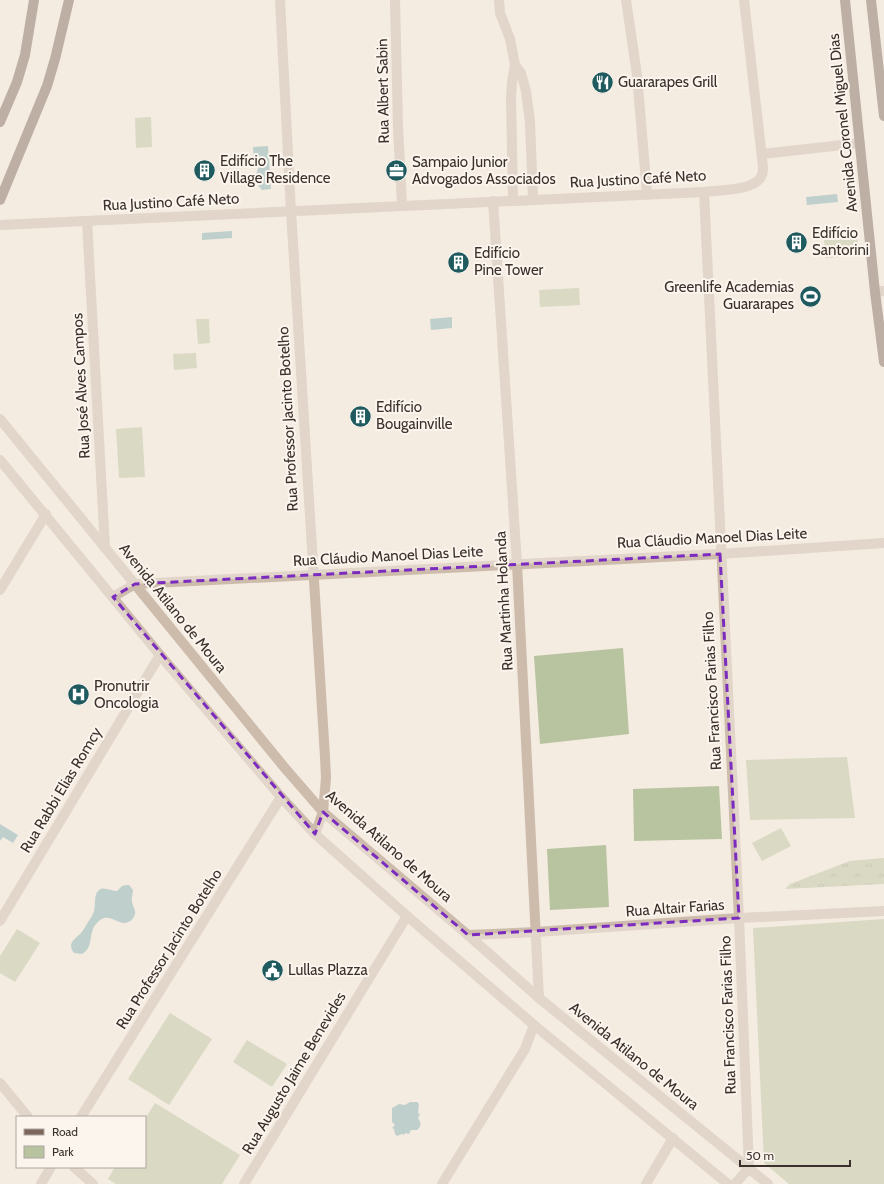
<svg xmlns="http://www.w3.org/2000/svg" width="884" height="1184" font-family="Cabin,sans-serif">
<defs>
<pattern id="park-tufts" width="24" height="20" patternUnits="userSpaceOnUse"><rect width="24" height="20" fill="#b8c4a0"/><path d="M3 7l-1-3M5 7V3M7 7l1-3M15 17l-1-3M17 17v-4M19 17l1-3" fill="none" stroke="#97a083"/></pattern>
</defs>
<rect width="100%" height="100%" fill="#f4ebe1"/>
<g fill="#b8c4a0">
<path d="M151 117 152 147 136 148 135 118Z"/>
<path d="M857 237 859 255 826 258 824 240Z"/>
<path d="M579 288 580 305 540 307 539 290Z"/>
<path d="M196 319H209L210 343 198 344Z"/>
<path d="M196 353 197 368 174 370 173 354Z"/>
<path d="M142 427 145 477 119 478 116 429Z"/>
<path d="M623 648 629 734 540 744 534 656Z"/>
<path d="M847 757 855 818 750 820 746 760Z"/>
<path d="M719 786 722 839 634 841 633 789Z"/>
<path d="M781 828 791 846 762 861 752 843Z"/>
<path d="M606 845 609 907 550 910 547 849Z"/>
<path d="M884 919V1184H789L764 1163 753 928Z"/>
<path d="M17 929 40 943 15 982 0 973V956Z"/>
<path d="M170 1013 212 1039 169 1105 128 1079Z"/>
<path d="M247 1040 287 1064 272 1087 233 1062Z"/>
<path d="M155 1103 240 1155 222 1184H116L108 1179 115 1167H145V1119Z"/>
</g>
<path fill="url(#park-tufts)" d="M884 858V884L785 889 790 884 850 861Z"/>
<g fill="#7fb0b2">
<path d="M268 146 271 189 262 190C251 179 257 173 261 161L254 162 253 147Z"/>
<path d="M837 194 838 202 807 205 806 197Z"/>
<path d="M232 231V238L202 240V233Z"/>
<path d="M452 317V328L431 330 430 319Z"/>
<path d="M0 824 18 835 13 843 3 837 0 841Z"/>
<path d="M126 885H129L133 890C133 894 131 898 132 902 133 907 136 910 135 914 134 919 129 923 124 923 114 922 107 911 96 924 88 933 94 947 82 954L74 953C67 943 74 940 81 933 84 929 86 926 88 922 90 919 93 915 94 911 96 905 93 895 99 890 105 886 112 892 117 891L122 886Z"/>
<path d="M410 1102H417L419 1104 418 1113 420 1114 418 1118C421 1123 422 1126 417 1130H411L409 1134 405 1133 404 1135 402 1134 397 1136 395 1134 394 1129 392 1128 395 1125 392 1122V1108L399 1104 405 1105Z"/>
</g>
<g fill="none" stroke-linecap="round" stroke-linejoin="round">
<g stroke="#cdbbac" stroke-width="10">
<path d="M280 0 291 211 325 757 326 778 323 812 315 834"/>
<path d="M395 0 398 127 402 205"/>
<path d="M499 0 500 13 510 39 515 65 521 73 526 91 530 122 533 199"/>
<path d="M626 0 637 75 647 193"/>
<path d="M762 154 860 143"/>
<path d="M704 192 739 918 749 1168 735 1184"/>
<path d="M513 200 511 97 512 82 515 65"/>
<path d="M493 201 517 564 539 998"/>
<path d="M87 221 105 548"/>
<path d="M0 225 704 192C718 190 753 191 761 177 763 174 763 170 763 167L744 0"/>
<path d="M875 292 884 291"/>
<path d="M0 419 284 767 323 812 468 935 539 998 768 1184"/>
<path d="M0 460 160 655 281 797 315 834 407 916 534 1025 728 1184"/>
<path d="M0 590 46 514"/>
<path d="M113 597 135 584 720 554 884 543"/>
<path d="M0 921 160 655"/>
<path d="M468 935 536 932 739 918 884 911"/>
<path d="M0 1083 28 1117"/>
<path d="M81 1117 281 797"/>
<path d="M74 1167 93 1184"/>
<path d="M41 1184 51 1167"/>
<path d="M244 1184 407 916"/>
<path d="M442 1184 525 1049 534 1025"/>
<path d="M646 1184 673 1138"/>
</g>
<g stroke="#7d675c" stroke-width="10">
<path d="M845 0 875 292 884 362"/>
<path d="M871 0 884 116"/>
<path d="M0 122 17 82 25 55 34 0"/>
<path d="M0 200 47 86 55 59 69 0"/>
</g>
</g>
<path d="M0 0H884V1184H0ZM720 554 739 918 468 935 323 812 315 834 113 597 135 584Z" fill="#f4ebe1" fill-opacity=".55" fill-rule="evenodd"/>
<path fill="none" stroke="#7b2cbf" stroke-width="3" stroke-dasharray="8 5" stroke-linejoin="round" d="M720 554 739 918 468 935 323 812 315 834 113 597 135 584Z"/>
<defs>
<symbol id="restaurant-disc" viewBox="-11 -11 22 22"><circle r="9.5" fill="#1f5a5e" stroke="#fbf5ee"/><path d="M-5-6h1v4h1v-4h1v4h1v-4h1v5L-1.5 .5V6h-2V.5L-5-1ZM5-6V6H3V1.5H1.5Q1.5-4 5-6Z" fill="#fff"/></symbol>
<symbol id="building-disc" viewBox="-11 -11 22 22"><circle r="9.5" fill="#1f5a5e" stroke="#fbf5ee"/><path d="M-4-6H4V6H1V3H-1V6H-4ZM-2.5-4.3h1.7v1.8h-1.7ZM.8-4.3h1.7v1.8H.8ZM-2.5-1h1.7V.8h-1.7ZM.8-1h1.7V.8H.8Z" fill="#fff"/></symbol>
<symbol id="office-disc" viewBox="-11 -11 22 22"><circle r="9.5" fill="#1f5a5e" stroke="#fbf5ee"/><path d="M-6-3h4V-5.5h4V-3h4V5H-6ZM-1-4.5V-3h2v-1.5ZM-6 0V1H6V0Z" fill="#fff"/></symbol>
<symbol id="stadium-disc" viewBox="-11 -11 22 22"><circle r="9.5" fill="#1f5a5e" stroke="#fbf5ee"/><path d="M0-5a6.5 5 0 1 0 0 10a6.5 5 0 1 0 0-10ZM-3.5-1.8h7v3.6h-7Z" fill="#fff"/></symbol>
<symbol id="hospital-disc" viewBox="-11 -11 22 22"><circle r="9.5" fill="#1f5a5e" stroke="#fbf5ee"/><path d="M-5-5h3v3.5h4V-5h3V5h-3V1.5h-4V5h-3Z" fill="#fff"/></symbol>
<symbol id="civic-disc" viewBox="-11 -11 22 22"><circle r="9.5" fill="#1f5a5e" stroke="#fbf5ee"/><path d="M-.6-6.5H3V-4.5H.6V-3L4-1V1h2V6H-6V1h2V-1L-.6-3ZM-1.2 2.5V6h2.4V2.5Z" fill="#fff"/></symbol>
</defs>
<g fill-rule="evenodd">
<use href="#restaurant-disc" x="590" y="70" width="25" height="25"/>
<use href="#building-disc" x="192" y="158" width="25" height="25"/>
<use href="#office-disc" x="384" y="158" width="25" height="25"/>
<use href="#building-disc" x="784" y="230" width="25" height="25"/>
<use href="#building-disc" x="446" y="250" width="25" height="25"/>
<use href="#stadium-disc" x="798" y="284" width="25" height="25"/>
<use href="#building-disc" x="348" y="404" width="25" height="25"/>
<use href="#hospital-disc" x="66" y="682" width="25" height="25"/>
<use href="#civic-disc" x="260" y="958" width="25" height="25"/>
</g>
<g text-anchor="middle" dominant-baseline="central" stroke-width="4" stroke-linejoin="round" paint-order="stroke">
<g font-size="15" fill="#3b302b" stroke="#fbf5ee" text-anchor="start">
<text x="618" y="82">Guararapes Grill</text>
<text x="220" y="161">Edifício The<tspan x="220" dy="17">Village Residence</tspan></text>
<text x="412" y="162">Sampaio Junior<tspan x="412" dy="17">Advogados Associados</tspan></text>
<text x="812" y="233">Edifício<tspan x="812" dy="17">Santorini</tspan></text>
<text x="474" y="253">Edifício<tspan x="474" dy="17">Pine Tower</tspan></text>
<text x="794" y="287" text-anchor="end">Greenlife Academias<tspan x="794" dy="17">Guararapes</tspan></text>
<text x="376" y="407">Edifício<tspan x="376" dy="17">Bougainville</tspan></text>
<text x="94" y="686">Pronutrir<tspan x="94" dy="17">Oncologia</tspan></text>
<text x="288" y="970">Lullas Plazza</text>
</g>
<g font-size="15" fill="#3b302b" stroke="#fbf5ee">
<text transform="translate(383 91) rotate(-91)">Rua Albert Sabin</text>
<text transform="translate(843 123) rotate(-96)">Avenida Coronel Miguel Dias</text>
<text transform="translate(638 179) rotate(-3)">Rua Justino Café Neto</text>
<text transform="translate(171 202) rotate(-3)">Rua Justino Café Neto</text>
<text transform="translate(81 386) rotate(-93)">Rua José Alves Campos</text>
<text transform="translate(288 419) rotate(-93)">Rua Professor Jacinto Botelho</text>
<text transform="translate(712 538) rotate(-3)">Rua Cláudio Manoel Dias Leite</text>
<text transform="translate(388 556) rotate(-3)">Rua Cláudio Manoel Dias Leite</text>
<text transform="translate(504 601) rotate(-93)">Rua Martinha Holanda</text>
<text transform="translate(173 608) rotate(51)">Avenida Atilano de Moura</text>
<text transform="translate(712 691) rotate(-93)">Rua Francisco Farias Filho</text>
<text transform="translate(61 790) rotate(-59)">Rua Rabbi Elias Romcy</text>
<text transform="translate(389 846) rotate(41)">Avenida Atilano de Moura</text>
<text transform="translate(675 908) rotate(-4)">Rua Altair Farias</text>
<text transform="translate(169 949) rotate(-58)">Rua Professor Jacinto Botelho</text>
<text transform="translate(728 1015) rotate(-92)">Rua Francisco Farias Filho</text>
<text transform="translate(634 1056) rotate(39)">Avenida Atilano de Moura</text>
<text transform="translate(294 1073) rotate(-59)">Rua Augusto Jaime Benevides</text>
</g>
</g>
<rect x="16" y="1116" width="130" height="52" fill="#fbf5ee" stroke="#aea6a0"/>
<rect x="24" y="1129" width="20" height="6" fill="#7d675c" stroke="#aea6a0"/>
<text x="52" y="1136" font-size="12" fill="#3b302b">Road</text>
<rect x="24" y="1146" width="20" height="12" fill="#b8c4a0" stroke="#aea6a0"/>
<text x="52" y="1156" font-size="12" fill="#3b302b">Park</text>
<path d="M740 1160v6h110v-6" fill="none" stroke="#3b302b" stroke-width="2"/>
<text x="746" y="1160" font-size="12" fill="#3b302b" stroke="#fbf5ee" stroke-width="3" paint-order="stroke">50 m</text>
</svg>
